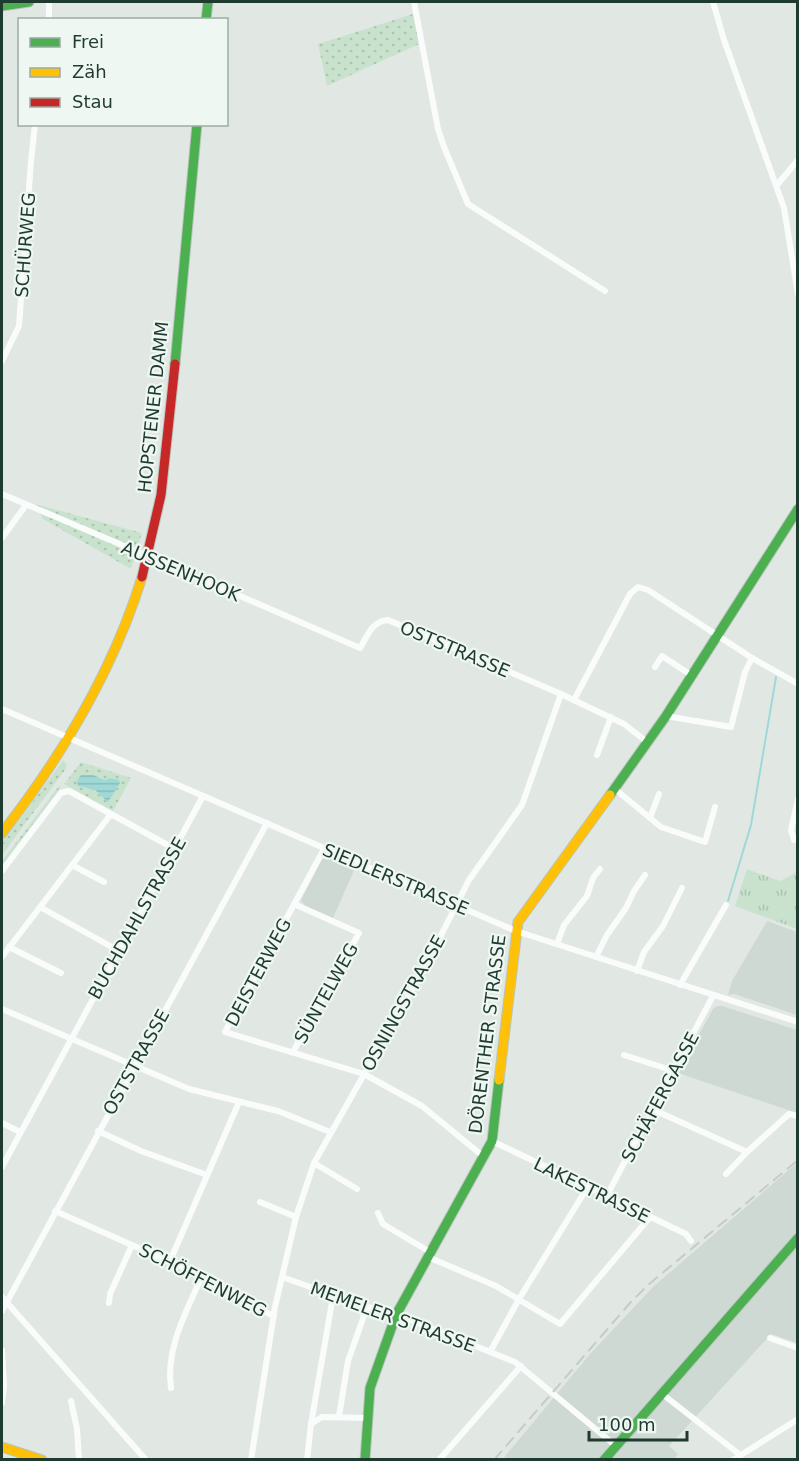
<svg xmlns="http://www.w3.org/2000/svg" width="799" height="1461" font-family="'DejaVu Sans',sans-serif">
<defs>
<pattern id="grass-dots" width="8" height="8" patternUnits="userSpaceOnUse" patternTransform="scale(1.5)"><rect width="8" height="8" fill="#c9e2cd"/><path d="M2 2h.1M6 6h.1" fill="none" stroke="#acc3b0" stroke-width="1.8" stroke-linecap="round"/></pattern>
<pattern id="park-tufts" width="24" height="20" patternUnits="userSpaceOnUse" patternTransform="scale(1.5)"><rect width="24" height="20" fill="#c9e2cd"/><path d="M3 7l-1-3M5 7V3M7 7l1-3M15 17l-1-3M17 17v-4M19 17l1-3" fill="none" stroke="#acc3b0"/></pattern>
<pattern id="water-rules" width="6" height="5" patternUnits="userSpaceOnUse" patternTransform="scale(1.5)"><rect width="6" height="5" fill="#9fd9d7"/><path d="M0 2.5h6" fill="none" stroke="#88bbb9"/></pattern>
</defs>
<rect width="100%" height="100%" fill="#e1e8e4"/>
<g fill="#cfd9d3">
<path d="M330 856 355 868 333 918 305 906 301 900 322 859Z"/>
<path d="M767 921 797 932V1015L734 994 728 995 732 981Z"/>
<path d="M717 1006H722L797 1030V1113L678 1073 713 1009Z"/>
<path d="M797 1163V1343L771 1334 669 1446 678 1454 674 1459 502 1460 590 1354 654 1286Z"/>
</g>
<g fill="url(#grass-dots)" fill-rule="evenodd">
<path d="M413 14 419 44 327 86 318 44Z"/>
<path d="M35 504 142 533 131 569 43 519Z"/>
<path d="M63 760 67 765 65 770 2 855V840L21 818Z"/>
<path d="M81 762 131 778 113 811 64 784ZM100 777 105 780 100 795C95 789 91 787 83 788Z"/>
<path d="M59 786 61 787 2 865V861Z"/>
</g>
<path fill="url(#park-tufts)" d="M747 869 780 881 797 872V929L735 906Z"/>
<path fill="url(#water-rules)" d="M81 775H93L105 780 110 778 119 780 120 783 108 802 95 790 78 786 77 781Z"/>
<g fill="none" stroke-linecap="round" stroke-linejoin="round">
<path stroke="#9fd9d7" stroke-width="2" d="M728 901 751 825 776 677"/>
<defs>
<g id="fast">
<path d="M2 6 29 2"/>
<path d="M206 20 208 2"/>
<path d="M175 364 197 124"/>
<path d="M610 795 666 716 798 509"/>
<path d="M365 1460 370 1388 396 1315 492 1141 499 1080"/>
<path d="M604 1460 798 1238"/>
</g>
<g id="slow">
<path d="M2 833C62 756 113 671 142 577"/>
<path d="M499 1080 518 922 610 795"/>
<path d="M2 1447 42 1460"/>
</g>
<path id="jam" d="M142 577 161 495 175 364"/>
</defs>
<use href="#fast" stroke="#bac5bf" stroke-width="11"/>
<use href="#slow" stroke="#bac5bf" stroke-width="11"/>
<use href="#jam" stroke="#bac5bf" stroke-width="11"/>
<g stroke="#fafcfb" stroke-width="6">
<path d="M414 2 438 129 444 147 468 204 605 291"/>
<path d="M713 2 724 40 784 208 798 294"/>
<path d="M49 20V2"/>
<path d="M777 185 798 160"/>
<path d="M2 361 19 326 31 161 35 124"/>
<path d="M2 494 129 548"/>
<path d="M2 538 26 505"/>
<path d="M164 563 360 648C368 635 372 621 388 620L561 694 624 724 647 742"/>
<path d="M655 667 662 656 691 675"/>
<path d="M574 700 630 594 638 587 648 590 752 658 798 684"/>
<path d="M2 709 516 931 798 1022"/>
<path d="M666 716 731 727 745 672 752 658"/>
<path d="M597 755 611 717"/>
<path d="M615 789 661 827 705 842 715 807"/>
<path d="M650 818 659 794"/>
<path d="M794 840 791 830 798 799"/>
<path d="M324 849 225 1032 364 1074 422 1106 484 1157"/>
<path d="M72 865 104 882"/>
<path d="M2 871 61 793 69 791 175 849"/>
<path d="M40 907 119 951"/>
<path d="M557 944 564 925 587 896 593 878 600 869"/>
<path d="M9 947 61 973"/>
<path d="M2 957 111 814"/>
<path d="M596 957 607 935 626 908 634 891 645 875"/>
<path d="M637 971 644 952 663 926 682 888"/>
<path d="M680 985 726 905"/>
<path d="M2 1009 189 1089 278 1111 330 1132"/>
<path d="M293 1052 359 933 294 904"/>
<path d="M624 1055 674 1071"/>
<path d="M654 1110 747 1152 789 1114 798 1116"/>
<path d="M2 1123 20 1132"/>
<path d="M98 1131 141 1151 207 1175"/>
<path d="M492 1141 686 1234 691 1241"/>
<path d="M314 1163 357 1189"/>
<path d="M2 1167 203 796"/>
<path d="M726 1174 747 1152"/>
<path d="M606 1197 713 996"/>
<path d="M260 1202 296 1217"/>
<path d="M55 1211 202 1276 211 1287 274 1316"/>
<path d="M378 1213 383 1224 430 1252"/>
<path d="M428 1257 496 1286 560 1324 650 1217"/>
<path d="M170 1261 239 1102"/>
<path d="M282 1277 367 1307 411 1320 515 1362 616 1446"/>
<path d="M2 1297 146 1460"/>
<path d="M109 1303 110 1294 132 1245"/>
<path d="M2 1311 267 823"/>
<path d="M770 1338 798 1348"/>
<path d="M2 1350 4 1386 2 1403"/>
<path d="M490 1352 519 1299 587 1188"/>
<path d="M171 1388C165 1349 187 1310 202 1276"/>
<path d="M661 1393 739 1454"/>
<path d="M71 1401 77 1429 79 1460"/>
<path d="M339 1416 348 1361 367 1307"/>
<path d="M311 1424 333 1296"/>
<path d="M251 1460 275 1307 296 1217 314 1163 428 961 469 880 522 805 561 694"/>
<path d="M307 1460 311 1424 322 1417 367 1418"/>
<path d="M439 1460 521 1366"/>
<path d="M733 1460 798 1419"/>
</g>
<use href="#fast" stroke="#4caf50" stroke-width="9"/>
<use href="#slow" stroke="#ffc107" stroke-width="9"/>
<use href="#jam" stroke="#c62828" stroke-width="9"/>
<path stroke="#c6cac8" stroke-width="2" stroke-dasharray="12 6" stroke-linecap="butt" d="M494 1460 630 1303 648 1285 798 1160"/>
<path stroke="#fafcfb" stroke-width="6" d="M129 548 164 563"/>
</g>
<g text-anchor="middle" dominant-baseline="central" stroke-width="4.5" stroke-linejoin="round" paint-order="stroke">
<g font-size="18" fill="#1f3b2f" stroke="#eff7f2">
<text transform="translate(25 245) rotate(-86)">SCHÜRWEG</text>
<text transform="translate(153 407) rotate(-84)">HOPSTENER DAMM</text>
<text transform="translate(181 571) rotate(23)">AUSSENHOOK</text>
<text transform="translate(455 649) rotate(23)">OSTSTRASSE</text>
<text transform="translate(396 879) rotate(23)">SIEDLERSTRASSE</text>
<text transform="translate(137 918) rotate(-61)">BUCHDAHLSTRASSE</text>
<text transform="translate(258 972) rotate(-62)">DEISTERWEG</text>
<text transform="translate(326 993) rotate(-61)">SÜNTELWEG</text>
<text transform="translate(403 1003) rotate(-61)">OSNINGSTRASSE</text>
<text transform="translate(487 1034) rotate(-83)">DÖRENTHER STRASSE</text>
<text transform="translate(136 1062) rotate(-61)">OSTSTRASSE</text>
<text transform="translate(660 1097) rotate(-62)">SCHÄFERGASSE</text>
<text transform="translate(592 1190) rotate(26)">LAKESTRASSE</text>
<text transform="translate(203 1280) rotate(27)">SCHÖFFENWEG</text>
<text transform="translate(393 1317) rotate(20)">MEMELER STRASSE</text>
</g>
</g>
<rect width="799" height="1461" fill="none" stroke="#1f3b2f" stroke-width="6"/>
<rect x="18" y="18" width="210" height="108" fill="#eff7f2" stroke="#9caca4" stroke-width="1.5"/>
<rect x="30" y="38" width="30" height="9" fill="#4caf50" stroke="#9caca4" stroke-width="1.5"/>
<text x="72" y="48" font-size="18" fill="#1f3b2f">Frei</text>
<rect x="30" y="68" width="30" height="9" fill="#ffc107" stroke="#9caca4" stroke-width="1.5"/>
<text x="72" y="78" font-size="18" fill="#1f3b2f">Zäh</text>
<rect x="30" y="98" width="30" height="9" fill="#c62828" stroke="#9caca4" stroke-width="1.5"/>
<text x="72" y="108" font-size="18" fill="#1f3b2f">Stau</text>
<path d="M589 1431v9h98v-9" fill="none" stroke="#1f3b2f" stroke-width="3"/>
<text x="598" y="1431" font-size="18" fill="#1f3b2f" stroke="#eff7f2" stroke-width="4.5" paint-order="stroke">100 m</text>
</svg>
